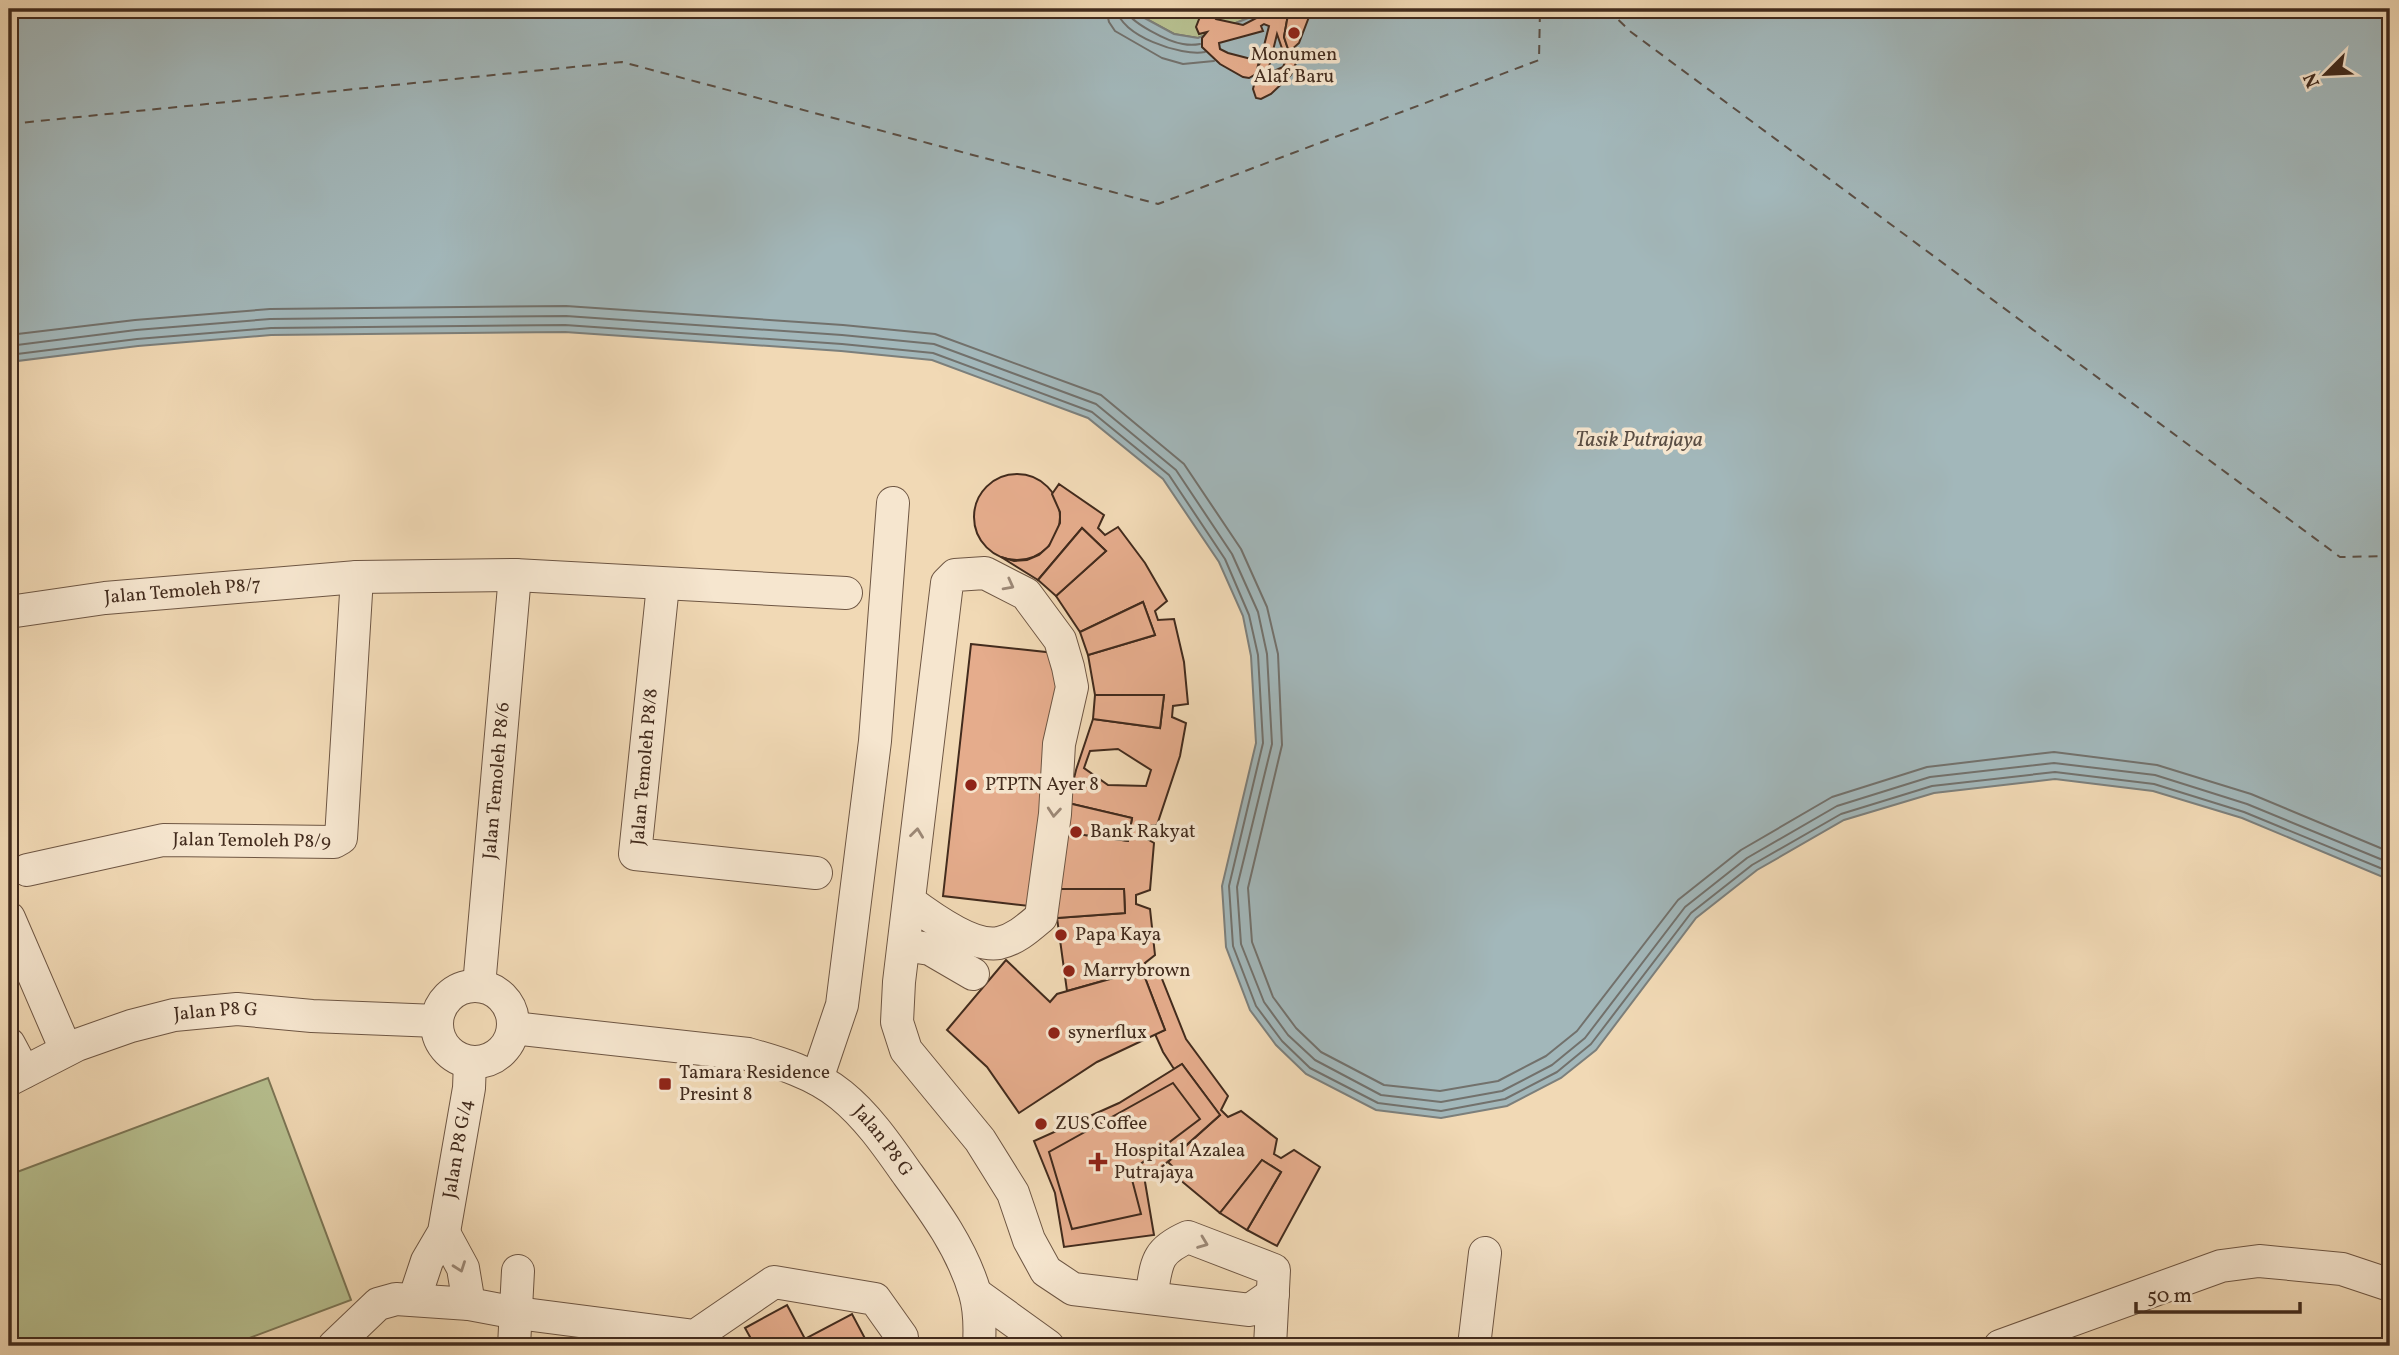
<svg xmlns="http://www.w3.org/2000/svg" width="2399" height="1355" font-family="Vollkorn,serif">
<rect width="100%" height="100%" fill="#f1d9b5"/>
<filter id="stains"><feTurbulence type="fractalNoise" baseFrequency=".00286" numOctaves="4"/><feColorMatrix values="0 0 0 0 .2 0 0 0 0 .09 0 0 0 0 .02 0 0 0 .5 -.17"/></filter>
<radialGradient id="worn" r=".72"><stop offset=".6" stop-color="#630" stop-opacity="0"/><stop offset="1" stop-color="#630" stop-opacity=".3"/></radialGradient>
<g fill="#b7c090" stroke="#7c7656" stroke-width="2">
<path d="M1128 9H1271L1198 38 1174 34Z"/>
<path d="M268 1078 351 1300 228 1346H9V1175Z"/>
</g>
<path fill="#a2b7ba" stroke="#7c7f7b" stroke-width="2" d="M9 9H1128L1174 34 1198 38 1271 9H2390V880L2242 818 2153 791 2055 779 1934 793 1844 820 1757 870 1696 918 1596 1050 1561 1078 1507 1106 1441 1118 1376 1110 1306 1074 1276 1045 1250 1010 1226 947 1222 886 1256 743 1251 656 1243 616 1219 562 1163 479 1088 418 932 360 841 351 565 332 271 335 138 346 9 362Z"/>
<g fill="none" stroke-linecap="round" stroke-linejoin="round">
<g stroke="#72716c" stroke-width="2">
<path d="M1106 9 1109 22 1115 31 1162 58 1183 64 1214 61"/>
<path d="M1117 9C1119 35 1182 57 1205 52"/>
<path d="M1126 9C1128 22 1169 42 1183 44 1188 45 1195 45 1200 44"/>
<path d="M9 335 135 320 270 309 566 306 843 325 935 334 1101 395 1184 464 1241 549 1267 607 1278 654 1282 745 1248 888 1252 942 1273 997 1296 1028 1321 1052 1384 1085 1440 1091 1498 1081 1546 1056 1577 1031 1678 900 1741 850 1832 797 1927 767 2054 752 2157 765 2251 794 2390 852"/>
<path d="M9 346 136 330 270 319 566 316 842 335 934 344 1096 404 1176 470 1232 554 1258 612 1267 654 1272 744 1237 887 1241 944 1264 1002 1288 1035 1315 1060 1381 1095 1441 1102 1502 1091 1552 1065 1585 1038 1685 907 1747 858 1837 806 1930 777 2054 763 2155 775 2247 804 2390 863"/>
<path d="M9 355 137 339 271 328 565 325 842 344 933 353 1092 412 1169 475 1225 559 1249 615 1258 655 1263 743 1229 886 1233 946 1256 1006 1282 1041 1310 1068 1378 1103 1441 1111 1505 1099 1557 1072 1591 1044 1691 913 1752 865 1841 814 1932 786 2055 772 2154 784 2244 812 2390 872"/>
</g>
<g stroke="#5a4e44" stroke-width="2" stroke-dasharray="9 7" stroke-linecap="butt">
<path d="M1607 9 1631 32 2340 557 2390 556"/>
<path d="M9 124 622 62 1158 204 1539 60 1540 9"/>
</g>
</g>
<g fill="#e5ac8c" stroke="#422b1d" stroke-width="2" fill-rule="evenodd">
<path d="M1203 9H1289L1284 37 1289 52 1296 63 1291 75 1271 94 1261 99 1256 98 1253 89 1269 26 1264 24 1261 26 1263 31 1219 43 1220 49 1228 53 1259 61 1256 74 1249 78 1243 77 1220 64 1202 47V38L1207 32 1199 34 1196 27ZM1268 12 1243 25 1216 19 1213 16 1216 14 1239 16ZM1277 34 1286 60 1283 67 1274 71 1269 67Z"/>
<path d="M1289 9H1312L1299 43 1289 52 1284 37Z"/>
<circle cx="1017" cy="517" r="43"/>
<path d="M1059 484 1104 515 1098 528 1105 535 1118 527 1145 563 1167 601 1155 611 1158 620 1174 619 1184 662 1188 704 1173 706 1172 717 1186 723 1180 756 1157 825 1143 827 1142 836 1154 843 1150 890 1136 895V904L1150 909 1155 955 1145 963 1147 972 1160 974 1186 1039 1228 1096 1221 1110 1228 1117 1241 1111 1277 1139 1274 1154 1281 1158 1294 1150 1320 1167 1277 1246 1247 1230 1281 1172 1262 1160 1220 1213 1179 1179 1182 1176 1168 1162 1220 1115 1182 1064 1174 1069 1163 1052 1155 1034 1165 1030 1142 970 1067 991 1057 918 1125 913 1124 889H1057L1062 832 1128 841 1132 818 1068 803 1076 770 1093 719 1160 728 1164 695H1095L1088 655 1155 635 1143 602 1080 632 1056 596 1106 551 1082 528 1038 580 1001 557 1014 561 1027 560 1039 555 1049 546 1060 523V512L1052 494ZM1118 749 1151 770 1146 786 1108 785 1084 768 1090 751Z"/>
<path d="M1082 528 1106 551 1056 596 1038 580Z"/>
<path d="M1143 602 1155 635 1088 655 1080 632Z"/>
<path d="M971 644 1064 654 1038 907 943 896Z"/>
<path d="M1095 695H1164L1160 728 1093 719Z"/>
<path d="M1068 803 1132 818 1128 841 1062 832Z"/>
<path d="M1057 889H1124L1125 913 1057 918Z"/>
<path d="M1006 960 1050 1002 1057 994 1142 970 1165 1030 1097 1062 1019 1113 987 1067 947 1030Z"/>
<path d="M1182 1064 1220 1115 1154 1174 1144 1176 1154 1235 1064 1247 1055 1193 1034 1141 1119 1103Z"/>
<path d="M1173 1083 1200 1119 1130 1172 1141 1214 1072 1229 1049 1152Z"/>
<path d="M1262 1160 1281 1172 1247 1230 1220 1213Z"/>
<path d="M787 1305 805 1339 852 1314 869 1346H755L745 1328Z"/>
</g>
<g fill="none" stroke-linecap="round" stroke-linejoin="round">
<defs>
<g id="minor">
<path d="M663 585 635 854 816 873"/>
<path id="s1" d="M9 612 105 598 357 577 515 575 846 593"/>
<path id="s2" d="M27 870 163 840 334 842 341 838 357 577"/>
<path d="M909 901C929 916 973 948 999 943 1016 939 1028 928 1041 917L1055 814 1059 744 1072 687 1068 667 1060 640 1026 594 985 573 955 575 947 583 899 982 897 1022 906 1050 980 1140 1013 1193 1029 1240 1046 1271 1073 1289 1250 1310 1273 1294"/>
<path d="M9 918 66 1050"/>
<path d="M904 945 930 949 973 974"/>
<path id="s3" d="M479 986 515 575"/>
<circle cx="475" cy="1024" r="38"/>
<path id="s4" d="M513 1028 748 1054C780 1063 814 1073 841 1095 867 1116 887 1145 906 1172 933 1209 962 1248 975 1293 980 1310 980 1329 979 1346"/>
<path d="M9 1044 24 1072"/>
<path d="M817 1079 842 1005 875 741 893 503"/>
<path id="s5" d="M9 1080 77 1045 131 1026 174 1015 237 1009 312 1016 437 1021"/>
<path d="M444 1233 463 1268 469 1304"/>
<path d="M976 1294 1048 1346"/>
<path d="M1151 1298C1157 1264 1154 1252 1188 1237L1274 1270 1270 1346"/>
<path id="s6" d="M414 1300 427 1261 444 1232 469 1088 470 1062"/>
<path d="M334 1346 378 1304 396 1299 469 1304 517 1313 695 1336 774 1282 875 1299 902 1337V1346"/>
<path d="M514 1346 518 1271"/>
<path d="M1474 1346 1485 1253"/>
<path d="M2000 1346 2221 1266 2259 1261 2342 1269 2390 1285"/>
</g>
</defs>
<use href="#minor" stroke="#6e5643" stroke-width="34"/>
<use href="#minor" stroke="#f6e6cf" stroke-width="32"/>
</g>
<defs><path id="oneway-chevron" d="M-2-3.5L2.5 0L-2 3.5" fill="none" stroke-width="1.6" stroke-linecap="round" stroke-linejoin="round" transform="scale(1.75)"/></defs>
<g stroke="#9c8876">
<use href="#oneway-chevron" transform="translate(1009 585) rotate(28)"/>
<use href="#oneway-chevron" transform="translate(1054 812) rotate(95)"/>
<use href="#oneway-chevron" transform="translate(917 833) rotate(-83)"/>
<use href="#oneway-chevron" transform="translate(1203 1243) rotate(21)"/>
<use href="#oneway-chevron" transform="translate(460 1267) rotate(70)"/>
</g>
<g fill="#8f2418" stroke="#f6e6cf" stroke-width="2.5">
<circle cx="1294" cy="33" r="7"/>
<circle cx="971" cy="785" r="7"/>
<circle cx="1076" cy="832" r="7"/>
<circle cx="1061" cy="935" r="7"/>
<circle cx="1069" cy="971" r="7"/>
<circle cx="1054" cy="1033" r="7"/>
<rect x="658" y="1077" width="14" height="14" rx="3.5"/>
<circle cx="1041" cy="1124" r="7"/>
<path d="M1094.5 1151.5h7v7h7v7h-7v7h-7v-7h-7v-7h7z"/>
</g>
<g text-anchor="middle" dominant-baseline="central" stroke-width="7" stroke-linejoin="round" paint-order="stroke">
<g font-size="19" fill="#422b1d" stroke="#f6e6cf" text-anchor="start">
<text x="1294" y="55" text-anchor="middle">Monumen<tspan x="1294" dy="22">Alaf Baru</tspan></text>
<text x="985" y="785">PTPTN Ayer 8</text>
<text x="1090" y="832">Bank Rakyat</text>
<text x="1075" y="935">Papa Kaya</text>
<text x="1083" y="971">Marrybrown</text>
<text x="1068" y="1033">synerflux</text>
<text x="679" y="1073">Tamara Residence<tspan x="679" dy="22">Presint 8</tspan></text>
<text x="1055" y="1124">ZUS Coffee</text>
<text x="1114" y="1151">Hospital Azalea<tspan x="1114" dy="22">Putrajaya</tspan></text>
</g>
<g font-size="19" fill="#422b1d" stroke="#f6e6cf">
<text stroke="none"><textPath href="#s1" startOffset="175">Jalan Temoleh P8/7</textPath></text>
<text transform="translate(645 767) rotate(-85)">Jalan Temoleh P8/8</text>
<text stroke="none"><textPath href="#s3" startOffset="206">Jalan Temoleh P8/6</textPath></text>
<text stroke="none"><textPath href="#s2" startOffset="228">Jalan Temoleh P8/9</textPath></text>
<text stroke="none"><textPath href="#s5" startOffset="220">Jalan P8 G</textPath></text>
<text stroke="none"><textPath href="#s4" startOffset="401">Jalan P8 G</textPath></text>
<text stroke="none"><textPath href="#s6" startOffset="159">Jalan P8 G/4</textPath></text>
</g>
<g font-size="21" font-style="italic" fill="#5a4e44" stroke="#f6e6cf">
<text x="1639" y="440">Tasik Putrajaya</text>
</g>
</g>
<rect width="2399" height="1355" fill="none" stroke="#f1d9b5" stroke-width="35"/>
<rect x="10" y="10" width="2378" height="1334" fill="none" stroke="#422b1d" stroke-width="3.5"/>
<rect x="18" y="18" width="2364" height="1320" fill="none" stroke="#422b1d" stroke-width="2"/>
<g transform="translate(2326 74) rotate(246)" stroke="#f6e6cf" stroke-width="5" paint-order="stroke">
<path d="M0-5L12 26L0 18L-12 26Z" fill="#422b1d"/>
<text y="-10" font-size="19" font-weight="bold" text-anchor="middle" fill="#422b1d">N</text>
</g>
<path d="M2136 1302v10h164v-10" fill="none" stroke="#422b1d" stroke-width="3.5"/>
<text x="2147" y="1302" font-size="21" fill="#422b1d" stroke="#f6e6cf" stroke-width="5" paint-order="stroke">50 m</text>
<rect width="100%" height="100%" filter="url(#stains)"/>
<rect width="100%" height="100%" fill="url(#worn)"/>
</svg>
